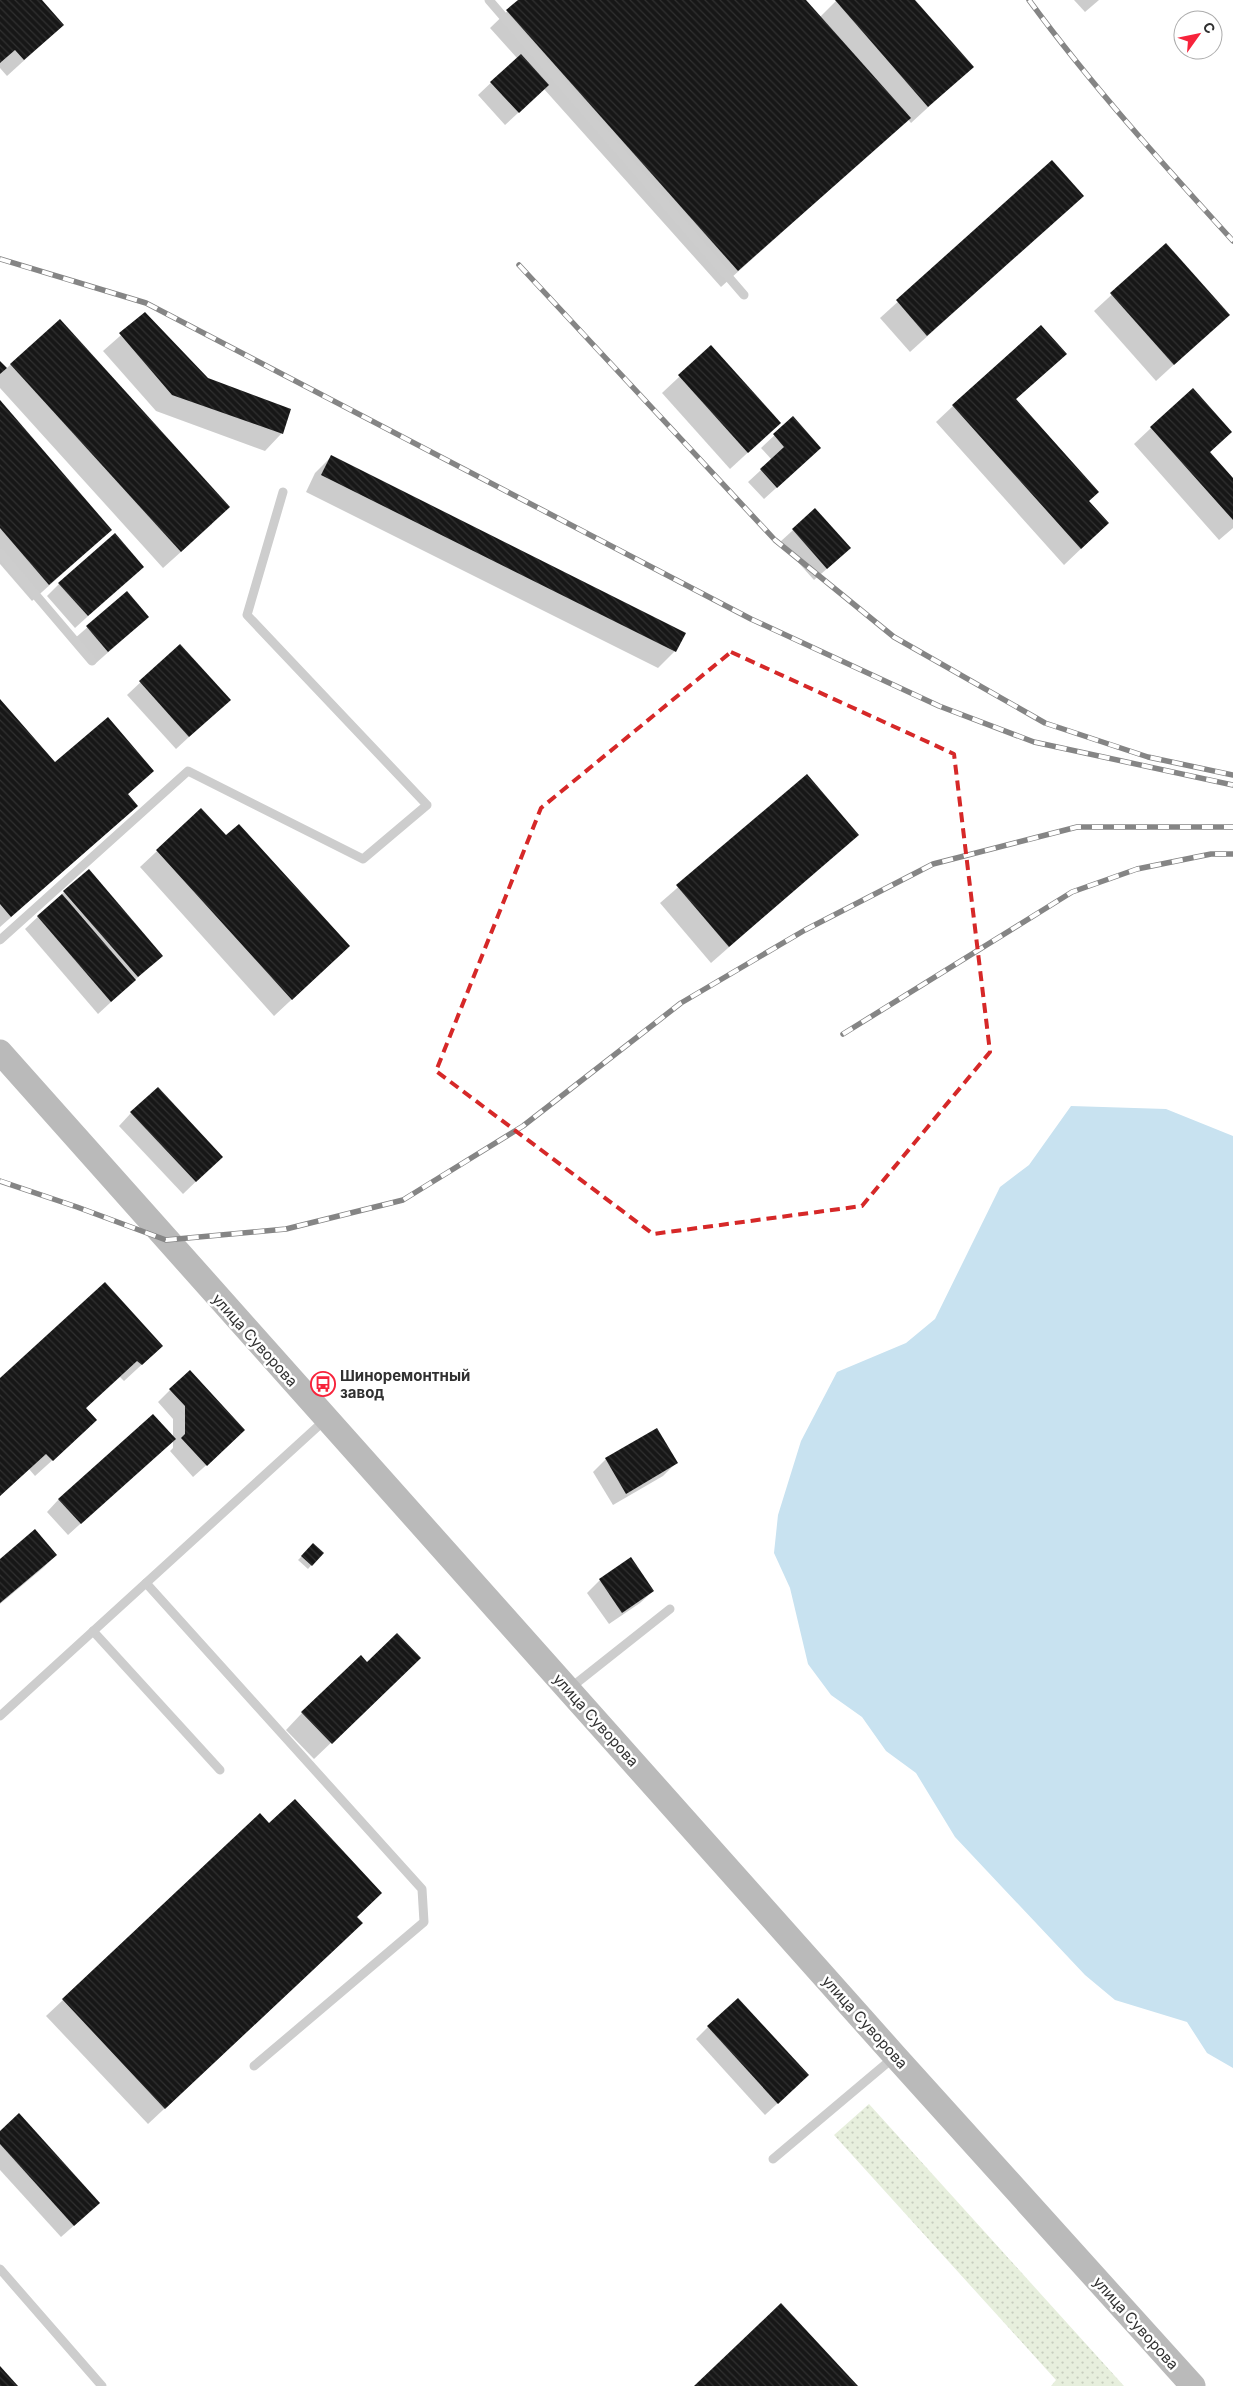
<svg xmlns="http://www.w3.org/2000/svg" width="1233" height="2386" font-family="Inter,sans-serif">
<defs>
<pattern id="grass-dots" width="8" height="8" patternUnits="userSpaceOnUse" patternTransform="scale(1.25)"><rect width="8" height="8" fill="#e7efdd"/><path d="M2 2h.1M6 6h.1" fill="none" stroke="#c6cdbe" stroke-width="1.8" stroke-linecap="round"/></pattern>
<pattern id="building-back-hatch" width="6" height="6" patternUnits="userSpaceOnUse" patternTransform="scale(1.25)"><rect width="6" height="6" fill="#171717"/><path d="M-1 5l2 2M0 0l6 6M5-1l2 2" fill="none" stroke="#303030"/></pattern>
</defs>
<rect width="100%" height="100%" fill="#fff"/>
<path fill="url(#grass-dots)" d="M869 2104 1124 2386H1051L1056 2380 834 2135Z"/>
<path fill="#c8e2f0" d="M1071 1106 1166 1109 1233 1136V2068L1207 2053 1187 2022 1115 2000 1085 1975 955 1837 916 1773 886 1751 862 1717 831 1695 808 1664 790 1588 774 1553 778 1515 801 1441 837 1372 906 1343 935 1319 1000 1187 1029 1165Z"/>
<g fill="#0003">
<path d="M0 0H41L63 25 7 76 0 68Z"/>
<path d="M519 0H805L820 17 837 0H913L972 67 911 123 908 119 721 287 544 89 505 125 478 95 517 58 490 28Z"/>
<path d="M1074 0H1099L1085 12Z"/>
<path d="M1052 162 1082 196 910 352 880 318Z"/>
<path d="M1166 245 1228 315 1156 381 1094 311Z"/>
<path d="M145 314 207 379 289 410 281 434 265 451 156 411 103 351Z"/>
<path d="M711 347 780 423 730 469 662 393Z"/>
<path d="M1065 354 1015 400 1088 501 1108 523 1064 565 936 422 953 406Z"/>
<path d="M0 362 6 369 11 364 212 524 163 568 0 388Z"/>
<path d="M0 402 111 530 32 601 0 564Z"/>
<path d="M793 418 807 460 764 499 748 482 772 460 761 448Z"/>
<path d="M1151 428 1231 432 1209 453 1233 479V528L1219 540 1134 444Z"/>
<path d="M331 457 684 633 675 651 658 668 306 492 315 473Z"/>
<path d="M815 510 837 560 814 580 780 542Z"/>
<path d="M142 567 75 628 47 596 59 584Z"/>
<path d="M127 593 148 617 95 664 74 639Z"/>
<path d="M180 645 216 712 176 749 127 695Z"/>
<path d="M0 701 55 764 153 770 127 795 137 806 0 927Z"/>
<path d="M806 776 857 835 711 963 660 903Z"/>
<path d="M201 810 226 837 349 946 274 1016 140 867Z"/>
<path d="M64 892 161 956 98 1014 25 929Z"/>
<path d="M131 1113 209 1169 183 1194 119 1126Z"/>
<path d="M162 1346 124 1381 120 1377 85 1409 78 1437 35 1476 29 1469 0 1496V1379Z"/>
<path d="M170 1390 231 1443 193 1477 170 1451 173 1448V1440L68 1535 47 1512 59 1499 173 1437V1419L158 1402Z"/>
<path d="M606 1459 676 1463 663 1476 613 1505 593 1472Z"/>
<path d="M313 1545 322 1553 308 1569 298 1560Z"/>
<path d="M56 1555 43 1568 0 1604V1561Z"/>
<path d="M600 1580 653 1591 640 1603 609 1624 587 1593Z"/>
<path d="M402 1675 314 1759 286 1730 302 1713Z"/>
<path d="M345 1940 148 2124 46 2016 63 2000Z"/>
<path d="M708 2027 794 2088 765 2115 696 2039Z"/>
<path d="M0 2132 86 2215 61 2237 0 2170Z"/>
</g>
<g fill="url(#building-back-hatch)">
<path d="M0 0H42L64 25 24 60 15 50 0 63Z"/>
<path d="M518 0H806L911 118 738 271 506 10Z"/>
<path d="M835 0H915L974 67 928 107Z"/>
<path d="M521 54 549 85 519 113 490 82Z"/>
<path d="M1052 160 1084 196 927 336 896 300Z"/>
<path d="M1166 243 1230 315 1174 365 1110 293Z"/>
<path d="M145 312 208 378 291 409 283 434 172 395 119 333Z"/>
<path d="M60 319 230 507 181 552 10 364Z"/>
<path d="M1041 325 1067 354 1016 399 1099 492 1089 501 1109 523 1081 549 952 405Z"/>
<path d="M711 345 781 423 748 453 678 375Z"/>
<path d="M0 361 7 368 0 374Z"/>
<path d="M1193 388 1232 432 1210 452 1233 478V520L1150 427Z"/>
<path d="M0 400 112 530 49 585 0 528Z"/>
<path d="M793 416 821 448 777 488 760 469 784 447 773 434Z"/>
<path d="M331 455 686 633 676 652 321 475Z"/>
<path d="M815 508 851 548 827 569 792 529Z"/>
<path d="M115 533 144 567 88 616 58 583Z"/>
<path d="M127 591 149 617 108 652 86 626Z"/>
<path d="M180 644 231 700 189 737 139 681Z"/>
<path d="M0 699 55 762 108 717 154 771 128 794 138 806 11 917 0 904Z"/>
<path d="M807 774 859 835 729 947 676 885Z"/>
<path d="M201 808 226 835 239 824 350 946 292 1000 156 850Z"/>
<path d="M89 869 163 956 138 977 63 891Z"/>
<path d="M62 894 136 980 111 1002 37 916Z"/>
<path d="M158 1087 223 1157 196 1182 130 1112Z"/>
<path d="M105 1282 163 1346 142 1365 137 1361 86 1408 97 1420 53 1461 46 1454 0 1496V1378Z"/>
<path d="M190 1370 245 1430 207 1466 181 1438 185 1434V1406L169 1389Z"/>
<path d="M153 1414 176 1439 81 1524 58 1499Z"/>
<path d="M657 1428 678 1463 626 1494 605 1458Z"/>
<path d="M35 1529 57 1555 0 1603V1559Z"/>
<path d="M313 1543 324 1553 312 1566 301 1556Z"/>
<path d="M631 1557 654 1591 622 1613 599 1579Z"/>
<path d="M397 1633 421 1658 332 1744 301 1712 361 1655 367 1662Z"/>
<path d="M295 1799 382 1893 357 1917 363 1923 165 2109 62 1999 260 1813 269 1823Z"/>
<path d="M738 1998 809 2075 778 2104 707 2026Z"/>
<path d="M19 2113 100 2203 74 2226 0 2144V2131Z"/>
<path d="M781 2303 858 2386H694Z"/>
<path d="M0 2366 18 2386H0Z"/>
</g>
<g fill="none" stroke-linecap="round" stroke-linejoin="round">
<g stroke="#cdcdcd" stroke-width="9">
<path d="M489 0 744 295"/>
<path d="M0 553 92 661"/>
<path d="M0 940 188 771 363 859 427 805 247 615 283 492"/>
<path d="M146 1583 422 1889 424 1922 254 2066"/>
<path d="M93 1631 220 1770"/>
<path d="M569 1689 670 1609"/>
<path d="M0 1716 326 1419"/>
<path d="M773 2159 893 2058"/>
<path d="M0 2269 102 2386"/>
</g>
<path stroke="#bababa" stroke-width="25" d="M0 1052 895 2056 1193 2386"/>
<defs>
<g id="rail">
<path d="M1029 0C1092 86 1162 163 1233 241"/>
<path d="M0 259 146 303 751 619 939 706 1034 742 1233 785"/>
<path d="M519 265 775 540 894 637 1045 723 1148 757 1233 775"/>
<path d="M843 1034 1072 892 1137 869 1211 854H1233"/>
<path d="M0 1181 77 1207 166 1240 286 1229 403 1200 523 1126 681 1003 805 930 933 864 1077 827H1233"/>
</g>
</defs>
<use href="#rail" stroke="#858585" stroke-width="5.5"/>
<use href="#rail" stroke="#fff" stroke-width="4" stroke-dasharray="11" stroke-linecap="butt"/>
</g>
<path fill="none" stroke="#d62828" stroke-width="4" stroke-dasharray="10 6" stroke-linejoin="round" d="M731 652 954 754 990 1052 862 1206 653 1234 436 1071 541 808Z"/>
<defs>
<symbol id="bus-ring" viewBox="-11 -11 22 22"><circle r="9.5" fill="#fff" stroke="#f7233b" stroke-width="1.5"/><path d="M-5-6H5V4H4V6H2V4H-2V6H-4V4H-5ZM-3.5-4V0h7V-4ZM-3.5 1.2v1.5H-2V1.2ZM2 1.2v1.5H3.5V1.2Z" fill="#f7233b"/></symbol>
</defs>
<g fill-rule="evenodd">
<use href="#bus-ring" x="309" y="1370" width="28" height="28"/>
</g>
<g text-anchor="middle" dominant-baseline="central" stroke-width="5" stroke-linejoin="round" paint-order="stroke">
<g font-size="15" fill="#303030" stroke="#fff">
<text transform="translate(255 1340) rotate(48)">улица Суворова</text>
<text transform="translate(596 1720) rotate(48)">улица Суворова</text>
<text transform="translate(865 2022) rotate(48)">улица Суворова</text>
<text transform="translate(1136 2323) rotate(48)">улица Суворова</text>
</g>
<g font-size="15" font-weight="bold" fill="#303030" stroke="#fff" text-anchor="start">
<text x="340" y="1375">Шиноремонтный<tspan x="340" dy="17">завод</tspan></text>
</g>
</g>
<g transform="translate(1198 35) rotate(57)"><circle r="24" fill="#ffffff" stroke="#acacac"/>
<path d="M0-4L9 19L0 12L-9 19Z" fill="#f7233b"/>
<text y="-8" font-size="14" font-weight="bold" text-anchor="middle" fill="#303030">С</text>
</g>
</svg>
